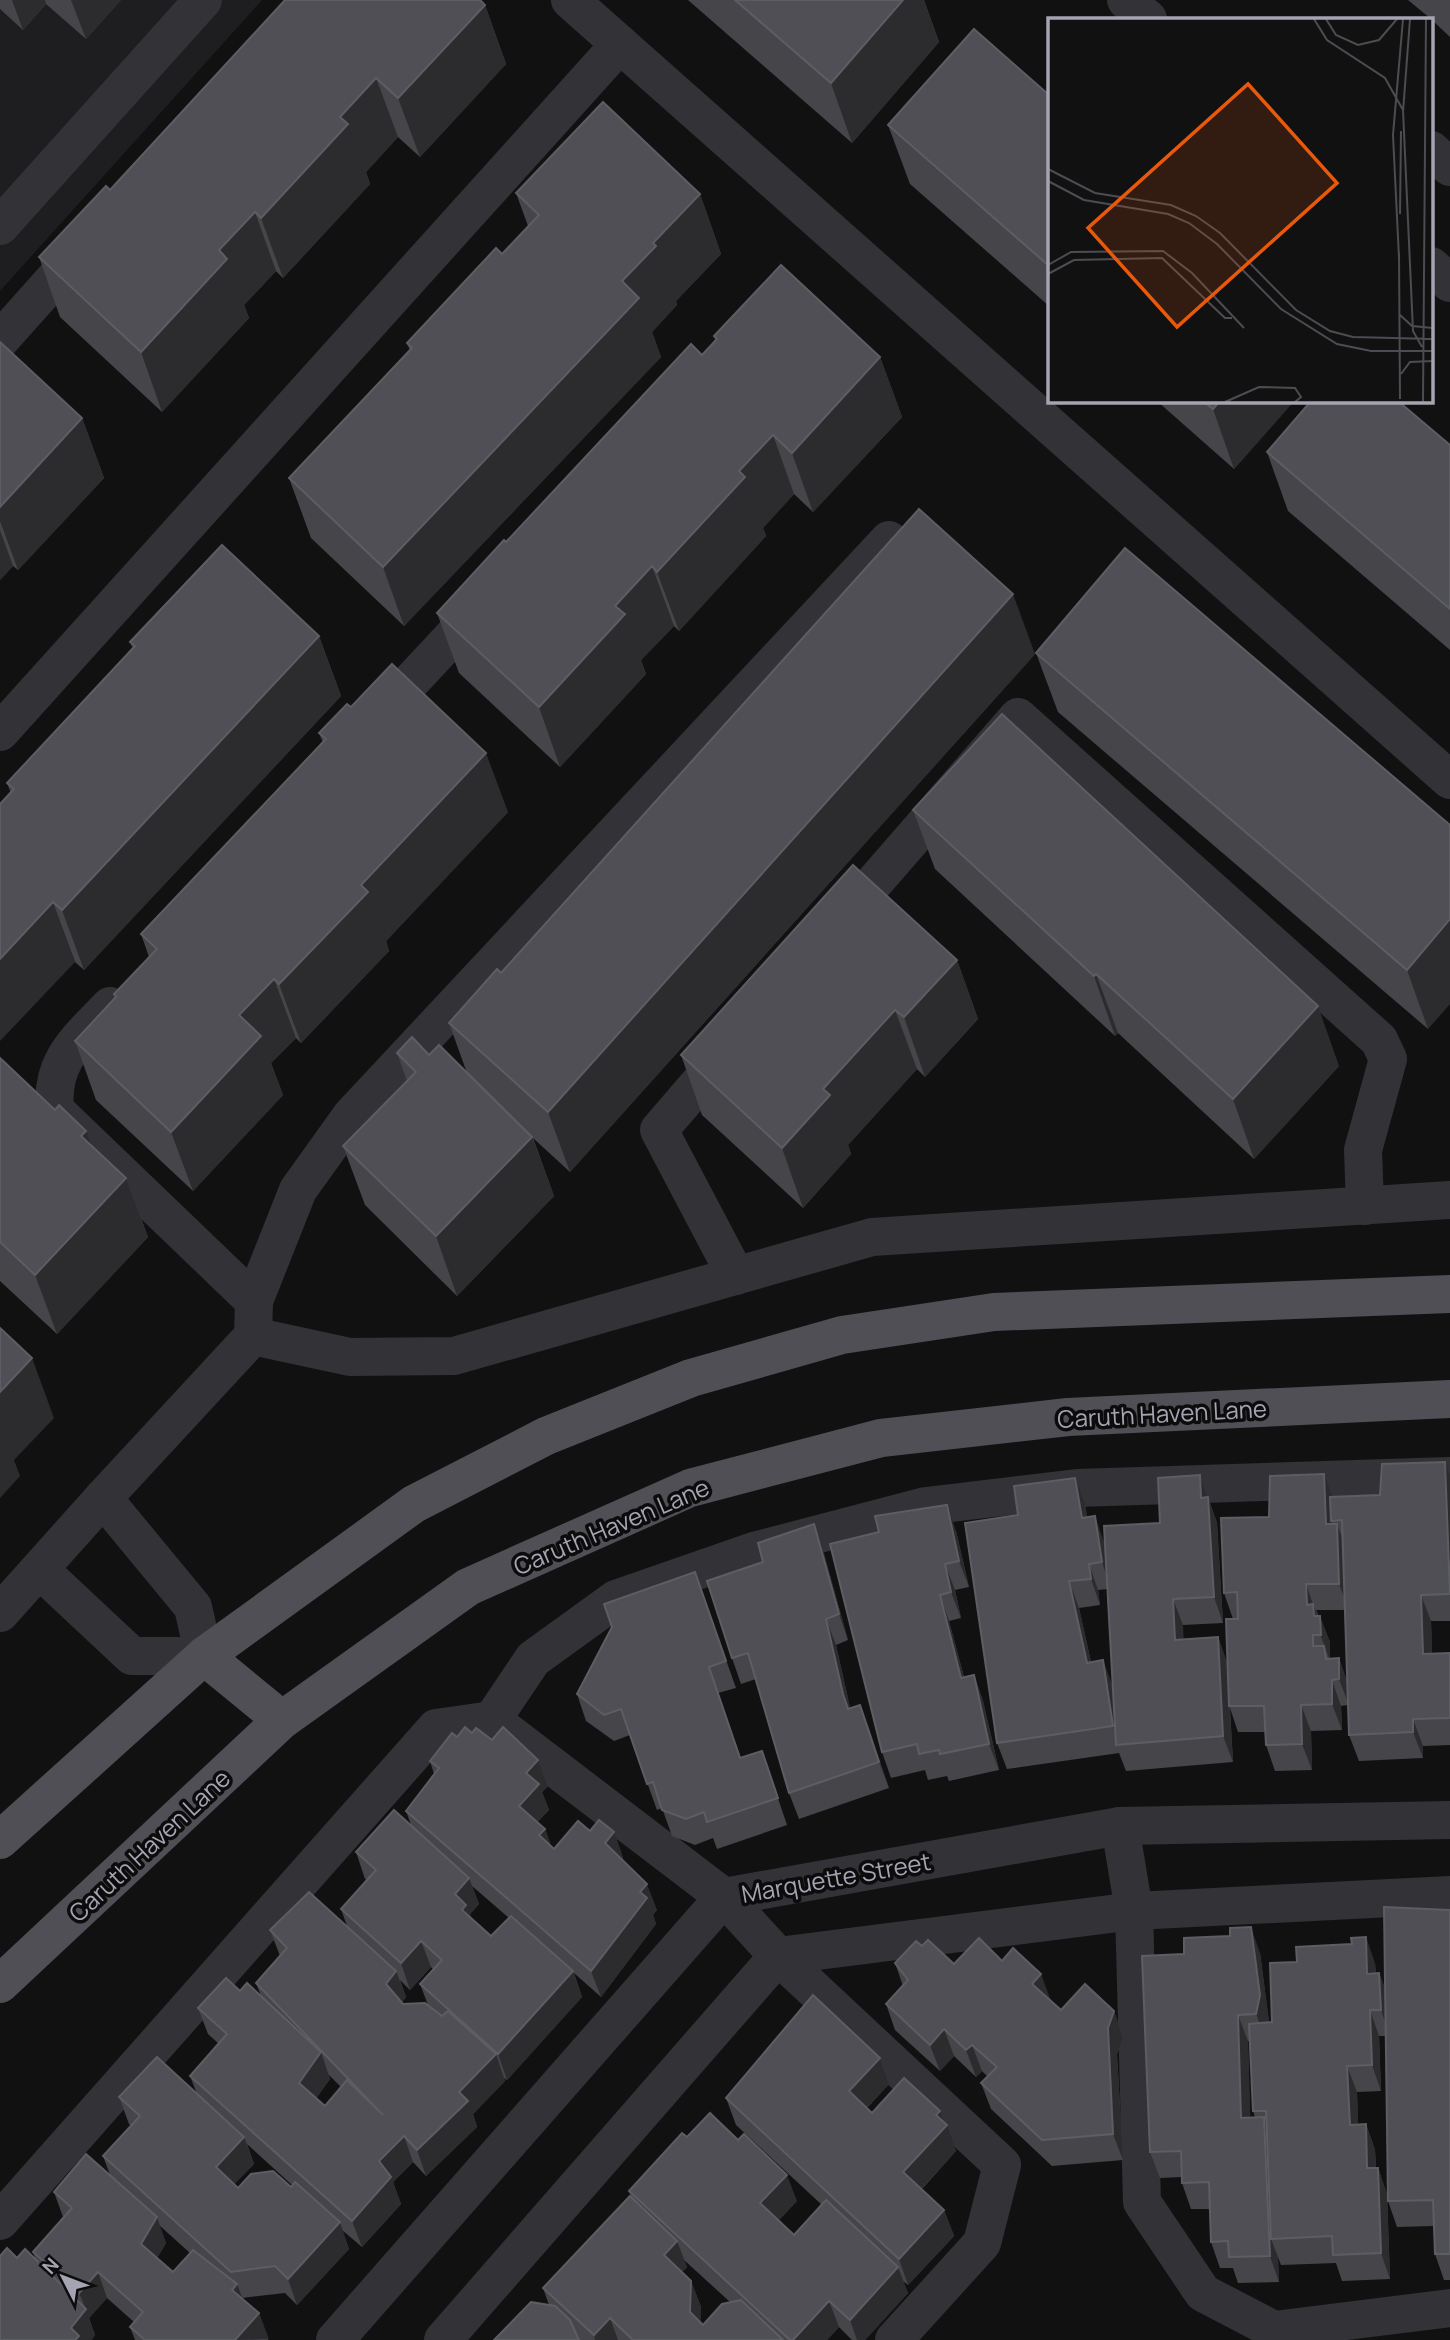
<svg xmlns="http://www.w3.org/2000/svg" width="1450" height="2340" font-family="Manrope,sans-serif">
<rect width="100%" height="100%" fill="#121112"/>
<path fill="#1e1d1f" d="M0 0H262L0 291Z"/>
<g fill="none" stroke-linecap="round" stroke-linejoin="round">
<g stroke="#333237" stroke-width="38">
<path d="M570 0 1450 780"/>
<path d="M1126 0 1148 19"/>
<path d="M1431 150 1450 167"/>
<path d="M0 226 203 0"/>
<path d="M1431 266 1450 283"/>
<path d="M0 340 83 247"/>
<path d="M375 720 484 603"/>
<path d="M0 732 620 44"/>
<path d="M838 924 1018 717 1379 1040 1388 1059 1363 1150 1365 1206"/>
<path d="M110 1006C79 1039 50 1060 55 1110L254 1301 253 1336"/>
<path d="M727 1051 659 1130 736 1276"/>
<path d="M254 1301 298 1190 351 1116 889 540"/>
<path d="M40 1570 132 1656H204L193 1607 103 1498"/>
<path d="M0 1613 103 1498 253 1336 350 1357 454 1356 872 1237 1450 1200"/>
<path d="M492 1720 533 1659 616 1599 754 1551 926 1506 1077 1488 1450 1476"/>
<path d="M1120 1826 1134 1911 1142 2202 1203 2293 1274 2330 1450 2308"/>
<path d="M0 2221 436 1728 492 1720 724 1897 778 1956 1002 2165 982 2243 894 2340"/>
<path d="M335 2340 724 1897 1120 1826 1450 1820"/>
<path d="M443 2340 778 1956 1134 1911 1450 1895"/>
</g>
<g stroke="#504f56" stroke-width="38">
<path d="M204 1656 282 1720"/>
<path d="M0 1840 204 1656 414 1504 546 1436 691 1378 842 1335 994 1312 1450 1294"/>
<path d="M0 1984 282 1720 468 1587 690 1488 881 1438 1068 1417 1450 1399"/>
</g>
</g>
<g fill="#45454a" fill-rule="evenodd">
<path d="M0 0H121L86 39 46 4 23 30 0 9Z"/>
<path d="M688 0H924L939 42 852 143Z"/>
<path d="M1408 0H1450V37L1431 19Z"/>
<path d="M485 5 506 64 420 157 398 137 366 172 370 184 283 278 276 271 244 305 249 318 162 412 60 317 39 257 110 190Z"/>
<path d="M1049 95V306L910 184 888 125Z"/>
<path d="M516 193 700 194 721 254 676 301 677 305 652 332 661 357 404 626 311 538 289 478 410 351 407 343 502 254 528 226Z"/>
<path d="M714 336 880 357 902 417 813 512 794 494 763 528 766 536 679 631 674 626 641 660 646 674 560 767 459 673 437 613 506 542 702 355 715 340Z"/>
<path d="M0 342 82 418 104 478 18 570 13 566 0 580Z"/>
<path d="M1157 401H1294L1234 469Z"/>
<path d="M1450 445V650L1288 511 1267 452Z"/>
<path d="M319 636 341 696 84 970 75 962 7 783 133 649 130 642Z"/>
<path d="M1036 653 1450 825 1428 1029 1058 712Z"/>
<path d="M1035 654 570 1172 533 1138 554 1196 457 1296 365 1205 343 1146 407 1081 397 1053 429 1055 467 1073 449 1023 501 973Z"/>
<path d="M351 707 508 812 386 941 389 951 301 1043 296 1038 271 1063 283 1095 193 1191 96 1100 75 1041 115 997 114 994 149 957 141 934 323 743 319 733Z"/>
<path d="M913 810 1339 1066 1254 1159 1118 1033 1115 1036 935 869Z"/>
<path d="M957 960 978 1019 925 1077 917 1069 848 1145 851 1154 803 1208 702 1115 681 1055Z"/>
<path d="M0 1058 126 1178 148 1237 57 1334 0 1281Z"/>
<path d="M1200 1475 1217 1523 1223 1623 1183 1625V1639L1218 1637 1227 1663 1233 1619 1224 1593 1269 1517 1333 1497 1380 1495 1450 1475V1621H1431L1432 1654 1450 1653V1745L1423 1746V1758L1359 1761 1349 1735 1348 1705 1341 1706 1342 1730 1311 1731 1312 1770 1275 1771 1266 1745 1265 1732H1238L1230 1708 1233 1762 1126 1771 1119 1753 1007 1769 997 1743 1085 1504 1087 1517 1104 1542 1105 1549 1160 1523ZM1107 1589 1113 1693V1687L1091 1662 1079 1608 1100 1605 1098 1590ZM1316 1610H1345L1347 1682 1339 1658H1330V1642Z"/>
<path d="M814 1524 823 1550 848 1640 836 1645 850 1708 860 1705 889 1788 799 1819 789 1793 756 1679 741 1684 732 1658 763 1562Z"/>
<path d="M956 1531 969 1587 955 1590 961 1618 949 1621 964 1677 974 1675 983 1701 999 1770 949 1781 947 1776 928 1780 925 1770 891 1778 882 1752Z"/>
<path d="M695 1572 736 1688 718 1693 741 1758 762 1751 787 1825 717 1849 713 1838 695 1845 672 1836 662 1808 657 1810 630 1735 614 1741 586 1721 577 1694Z"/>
<path d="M472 1733 538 1760 548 1786 542 1792 549 1810 537 1822 545 1829 551 1846 554 1849 590 1831 614 1832 623 1858 622 1860 657 1910 653 1915 656 1924 601 1997 574 1973 582 1997 507 2080 504 2078 505 2081 473 2114 477 2127 426 2176 413 2162 393 2182 401 2204 362 2247 342 2230 349 2249 297 2305 285 2293 242 2298 259 2313 268 2340H135L130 2327 134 2322 107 2298 89 2318 95 2335 17 2258 36 2261 33 2252 63 2217 54 2192 110 2175 103 2156 131 2126 129 2124 119 2097 197 2094 190 2076 219 2044 208 2034 198 2008 240 1991 261 1996 256 1983 280 1956 270 1930 347 1926 341 1909 367 1880 365 1879 356 1852 411 1825 406 1811 434 1774 430 1761 457 1737ZM472 1886 509 1918 491 1936 471 1919 470 1914 479 1904ZM431 1967 434 1970 420 1984 428 2005 403 2004 402 2002 406 1997 400 1980 410 1990ZM328 2074 341 2087 325 2106 316 2098 330 2079ZM247 2144 292 2185 291 2187 238 2188 234 2184 254 2164ZM159 2225 190 2253 173 2272 157 2258 166 2243Z"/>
<path d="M1450 1910V2280H1444L1435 2254 1434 2226 1397 2227 1388 2201 1386 2036H1379L1381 2091 1357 2092 1358 2125 1366 2124 1375 2150 1376 2168H1378L1387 2194 1390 2279 1342 2281 1336 2263 1281 2265 1278 2257 1279 2282 1238 2283 1233 2268H1220L1211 2242 1210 2209H1191L1182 2183 1181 2177 1160 2178 1150 2152 1184 1954 1230 1936 1260 1953 1269 2022H1272L1375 1963 1376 1974 1379 1973 1385 1989ZM1248 2041H1250L1253 2111 1255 2117 1250 2118Z"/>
<path d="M922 1946 954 1964 1002 1961 1061 2010 1114 2011 1123 2038 1117 2054 1123 2160 1052 2166 991 2109 981 2083 987 2076 982 2071 976 2077 954 2056 940 2071 895 2030 886 2004 903 1986 895 1963Z"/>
<path d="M880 2058 889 2084 867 2108 872 2113 944 2123 956 2151 922 2189 944 2210 954 2236 908 2285 903 2281 908 2293 865 2340H852L839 2327 827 2340H580L549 2305 543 2288 631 2197 629 2191 687 2137 797 2201 779 2220 794 2235 822 2205 736 2125 726 2098ZM684 2260 730 2302 703 2325 700 2322 701 2307 691 2281 682 2272 687 2267Z"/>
</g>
<g fill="#2c2c2f">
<path d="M12 0H45L46 4 23 30Z"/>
<path d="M71 0H121L86 39Z"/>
<path d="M903 0H924L939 42 852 143 831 83Z"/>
<path d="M485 5 506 64 420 157 398 98Z"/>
<path d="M376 78 398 137 366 172 370 184 283 278 261 218 340 117Z"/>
<path d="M700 194 721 254 676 301 677 305 652 332 661 357 404 626 383 567 653 243Z"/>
<path d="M255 212 276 271 244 305 249 318 162 412 141 352 219 250Z"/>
<path d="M880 357 902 417 813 512 792 453Z"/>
<path d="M1220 401H1294L1234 469 1213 409Z"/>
<path d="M82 418 104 478 18 570 0 521V507Z"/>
<path d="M773 435 794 494 763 528 766 536 679 631 657 572 739 471Z"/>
<path d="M0 530 13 566 0 580Z"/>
<path d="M652 566 674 626 641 660 646 674 560 767 539 707 615 606Z"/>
<path d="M1013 594 1035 654 570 1172 548 1112Z"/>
<path d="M319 636 341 696 84 970 62 910Z"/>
<path d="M486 753 508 812 386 941 389 951 301 1043 279 984 361 885Z"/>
<path d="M53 902 75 962 0 1041V959Z"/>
<path d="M1450 919V1004L1428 1029 1407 970Z"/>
<path d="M957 960 978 1019 925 1077 904 1017Z"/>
<path d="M1096 974 1118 1033 1115 1036 1094 976Z"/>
<path d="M274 979 296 1038 271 1063 283 1095 193 1191 171 1132 239 1015Z"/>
<path d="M1318 1006 1339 1066 1254 1159 1233 1099Z"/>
<path d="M895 1010 917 1069 848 1145 851 1154 803 1208 782 1148 823 1089Z"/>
<path d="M86 1131 108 1190 81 1136Z"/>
<path d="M532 1137 554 1196 457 1296 436 1236Z"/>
<path d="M126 1178 148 1237 57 1334 35 1275Z"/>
<path d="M32 1358 54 1418 14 1460 20 1476 0 1498V1392Z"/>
<path d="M1445 1462 1450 1475V1595V1594Z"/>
<path d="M1324 1474 1334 1500 1331 1521 1335 1533 1326 1524Z"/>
<path d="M1200 1475 1217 1523 1223 1623 1214 1597 1201 1498Z"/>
<path d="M1075 1478 1085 1504 1092 1545 1082 1518Z"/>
<path d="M947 1505 956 1531 969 1587 959 1561Z"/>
<path d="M1095 1516 1104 1542 1111 1588 1102 1562Z"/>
<path d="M814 1524 823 1550 848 1640 839 1614Z"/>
<path d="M1337 1524 1347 1550 1349 1610 1339 1584Z"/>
<path d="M945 1564 955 1590 961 1618 951 1592Z"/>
<path d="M1089 1564 1098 1590 1100 1605 1091 1579Z"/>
<path d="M1069 1581 1079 1608 1097 1689 1087 1663Z"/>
<path d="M1306 1584 1320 1624V1616L1330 1642V1661L1316 1623 1307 1605Z"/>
<path d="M940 1595 949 1621 971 1704 961 1678Z"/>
<path d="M1421 1595 1431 1621 1433 1680 1423 1654Z"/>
<path d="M1173 1599 1183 1625 1185 1666 1175 1640Z"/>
<path d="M826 1619 836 1645 853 1720 843 1694Z"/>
<path d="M1218 1637 1227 1663 1233 1762 1223 1736Z"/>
<path d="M1339 1658 1348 1684 1349 1705 1339 1679Z"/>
<path d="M1103 1660 1113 1687 1121 1745H1120L1113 1726Z"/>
<path d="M974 1675 983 1701 999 1770 989 1744Z"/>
<path d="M1332 1680 1341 1706 1342 1730 1332 1704Z"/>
<path d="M860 1705 870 1731 889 1788 879 1762Z"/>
<path d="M1301 1705 1311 1731 1312 1770 1302 1744Z"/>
<path d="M1413 1719 1423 1746V1758L1413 1732Z"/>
<path d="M538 1760 548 1786 542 1792 549 1810 528 1832 519 1806 526 1773Z"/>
<path d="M545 1829 554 1855 539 1835Z"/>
<path d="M614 1832 623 1858 615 1869 605 1843Z"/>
<path d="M469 1878 479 1904 470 1914 476 1931 471 1936 455 1894Z"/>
<path d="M647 1884 657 1910 653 1915 656 1924 601 1997 591 1971 640 1892Z"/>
<path d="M1251 1927 1260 1953 1269 2021 1266 2040 1256 2014Z"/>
<path d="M1366 1937 1375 1963 1377 2000 1367 1974Z"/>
<path d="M421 1941 431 1967 410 1990 401 1963Z"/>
<path d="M396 1971 406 1997 396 2010 386 1984Z"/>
<path d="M573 1971 582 1997 507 2080 498 2054Z"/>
<path d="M1379 1973 1389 1999 1390 2037 1381 2010Z"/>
<path d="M1041 1974 1051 2001 1032 1984Z"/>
<path d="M1370 2010 1379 2036 1381 2091 1372 2065Z"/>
<path d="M1114 2011 1123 2038 1117 2054 1123 2160 1113 2134 1108 2028Z"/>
<path d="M1238 2015 1248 2041 1251 2144 1241 2118Z"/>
<path d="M944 2029 954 2056 940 2071 930 2045Z"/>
<path d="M972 2045 982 2071 976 2077 966 2050Z"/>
<path d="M321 2052 330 2079 309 2109 299 2083Z"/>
<path d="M496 2054 505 2081 473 2114 477 2127 426 2176 417 2150 459 2092Z"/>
<path d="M880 2058 889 2084 858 2117 849 2091Z"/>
<path d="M1347 2066 1357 2092 1359 2151 1350 2125Z"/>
<path d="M940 2111 945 2126 947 2125 956 2151 913 2198 903 2172 936 2115Z"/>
<path d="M1264 2117 1273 2143 1271 2239 1278 2257 1279 2282 1270 2256Z"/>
<path d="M1366 2124 1375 2150 1377 2194 1367 2168Z"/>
<path d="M404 2136 413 2162 393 2182 401 2204 362 2247 352 2221 379 2161Z"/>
<path d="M244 2137 254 2164 226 2193 216 2167Z"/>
<path d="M1378 2168 1387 2194 1390 2279 1381 2253Z"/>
<path d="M787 2175 797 2201 770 2229 760 2203Z"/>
<path d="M944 2210 954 2236 908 2285 899 2259Z"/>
<path d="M157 2217 166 2243 150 2270 141 2244Z"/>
<path d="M340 2222 349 2249 297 2305 288 2279Z"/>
<path d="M677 2241 687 2267 673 2281 664 2255Z"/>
<path d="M898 2267 908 2293 865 2340H857L850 2320Z"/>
<path d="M98 2272 107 2298 89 2318 95 2335 92 2340H75L71 2328 86 2309 79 2293Z"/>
<path d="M691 2281 701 2307 700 2338 690 2312Z"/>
<path d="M237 2284 247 2310 232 2290Z"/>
<path d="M829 2301 839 2327 827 2340H793Z"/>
<path d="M259 2313 269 2339 235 2340Z"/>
<path d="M610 2318 618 2340H595L594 2335Z"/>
</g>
<g fill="#4f4f55" stroke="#5d5d64" stroke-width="2">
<path d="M285 0H480L485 5 398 98 376 78 340 117 348 124 261 218 255 212 219 250 227 259 141 352 39 257 106 186 110 190Z"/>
<path d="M735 0H903L831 83Z"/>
<path d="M974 29 1049 95V266L888 125Z"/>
<path d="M603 102 700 194 653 243 656 246 622 281 639 298 383 567 289 478 412 348 407 343 496 248 502 254 539 215 516 193Z"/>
<path d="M781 265 880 357 792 453 773 435 739 471 745 477 657 572 652 566 615 606 625 614 539 707 437 613 504 540 506 542 691 344 702 355 717 339 714 336Z"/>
<path d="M0 342 82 418 0 507Z"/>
<path d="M1203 401H1220L1213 409Z"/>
<path d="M1311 401H1398L1450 445V609L1267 452Z"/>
<path d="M919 509 1013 594 548 1112 449 1023 497 969 501 973Z"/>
<path d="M222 545 319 636 62 910 53 902 0 959V804L14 789 7 783 135 646 130 642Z"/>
<path d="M1125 548 1450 825V919L1407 970 1036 653Z"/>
<path d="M392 664 486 753 361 885 368 892 279 984 274 979 239 1015 261 1036 171 1132 75 1041 116 997 114 994 157 949 141 934 326 739 319 733 347 704 351 707Z"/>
<path d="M1002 714 1318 1006 1233 1099 1096 974 1094 976 913 810Z"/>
<path d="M853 865 957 960 904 1017 895 1010 823 1089 830 1095 782 1148 681 1055Z"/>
<path d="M412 1037 429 1055 439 1045 532 1137 436 1236 343 1146 416 1072 397 1053Z"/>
<path d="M0 1058 55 1110 59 1105 86 1131 81 1136 126 1178 35 1275 0 1242Z"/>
<path d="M0 1328 32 1358 0 1392Z"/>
<path d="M1445 1462 1450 1594 1421 1595 1423 1654 1450 1653V1718L1413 1719V1732L1349 1735 1342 1520 1331 1521 1330 1497 1380 1495 1382 1464Z"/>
<path d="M1324 1474 1326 1524H1337L1339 1584H1306L1307 1605 1313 1604 1314 1616H1320L1321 1635H1313V1646H1324L1326 1659 1339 1658V1679L1332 1680V1704L1301 1705 1302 1744 1266 1745 1264 1706H1229L1226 1619H1238L1237 1592 1224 1593 1221 1518 1269 1517 1270 1476Z"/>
<path d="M1200 1475 1201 1498 1208 1497 1214 1597 1173 1599 1175 1640 1218 1637 1223 1736 1116 1745 1104 1526 1160 1523 1158 1478Z"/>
<path d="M1075 1478 1082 1518 1095 1516 1102 1562 1089 1564 1091 1579 1069 1581 1087 1663 1103 1660 1113 1726 997 1743 965 1523 1018 1515 1014 1486Z"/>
<path d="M947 1505 959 1561 945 1564 951 1592 940 1595 961 1678 974 1675 989 1744 940 1754 939 1750 919 1754 917 1744 882 1752 830 1544 879 1532 875 1516Z"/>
<path d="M814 1524 839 1614 826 1619 843 1694 848 1709 860 1705 879 1762 789 1793 748 1653 732 1658 707 1581 763 1562 758 1543Z"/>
<path d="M695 1572 726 1661 709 1667 740 1758 762 1751 778 1798 707 1822 704 1812 686 1819 662 1810 653 1782 647 1784 621 1709 604 1715 577 1694 612 1627 604 1604Z"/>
<path d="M465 1727 472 1733 476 1728 492 1740 503 1727 538 1760 526 1773 539 1784 519 1806 545 1829 539 1835 554 1849 578 1821 590 1831 599 1820 614 1832 605 1843 647 1884 640 1892 647 1898 591 1971 406 1811 439 1768 430 1761 452 1733 457 1737Z"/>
<path d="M394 1810 469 1878 455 1894 466 1905 462 1910 491 1936 511 1916 573 1971 498 2054 420 1984 442 1960 421 1941 401 1963 341 1909 376 1870 356 1852Z"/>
<path d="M309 1892 396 1971 386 1984 403 2004 425 2003 442 2016 448 2011 496 2054 459 2092 468 2101 417 2150 404 2136 379 2161 391 2177 352 2221 190 2076 227 2034 198 2008 226 1978 240 1991 247 1983 321 2052 299 2083 325 2106 347 2080 383 2115 256 1983 287 1948 270 1930Z"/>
<path d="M1384 1907 1450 1910V2254H1435L1433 2200 1388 2201Z"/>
<path d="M1251 1927 1260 1995 1256 2014 1238 2015 1241 2118 1264 2117 1270 2256 1229 2257 1228 2241 1211 2242 1209 2182 1182 2183 1181 2151 1150 2152 1142 1956 1184 1954V1938L1230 1936V1928Z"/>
<path d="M1366 1937 1367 1974 1379 1973 1381 2010H1370L1372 2065 1347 2066 1350 2125 1366 2124 1367 2168H1378L1381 2253 1333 2255 1332 2236 1271 2239 1266 2111H1253L1249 2024 1272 2022 1270 1963 1297 1962 1296 1947 1352 1944 1351 1938Z"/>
<path d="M979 1938 1002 1961 1013 1948 1041 1974 1032 1984 1061 2010 1085 1984 1114 2011 1108 2028 1113 2134 1042 2140 981 2083 997 2067 972 2045 966 2050 944 2029 930 2045 886 2004 908 1980 895 1963 916 1941 922 1946 928 1940 954 1964Z"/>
<path d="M813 1995 880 2058 849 2091 872 2113 904 2078 940 2111 936 2115 947 2125 903 2172 944 2210 899 2259 726 2098Z"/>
<path d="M157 2057 244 2137 216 2167 238 2188 251 2174 273 2171 291 2187 295 2182 340 2222 288 2279 275 2266 231 2272 103 2156 140 2116 119 2097Z"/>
<path d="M710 2113 738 2140 744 2134 787 2175 760 2203 794 2235 826 2200 898 2267 850 2320 829 2301 793 2340H790L629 2191 682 2133 687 2137Z"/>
<path d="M86 2154 157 2217 141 2244 173 2272 193 2250 237 2284 232 2290 259 2313 235 2340H145L130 2327 143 2312 98 2272 79 2293 33 2252 72 2208 54 2192Z"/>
<path d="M630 2196 677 2241 664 2255 691 2281 690 2312 703 2325 722 2304 741 2300 783 2340H633L610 2318 594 2335 543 2288Z"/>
<path d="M7 2248 17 2258 25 2249 86 2309 71 2328 79 2336 75 2340H0V2256Z"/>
<path d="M531 2302 555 2306 570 2320 579 2340H494Z"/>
</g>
<g text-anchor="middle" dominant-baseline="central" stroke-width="7" stroke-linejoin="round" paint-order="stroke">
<g font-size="24" fill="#a4a4b2" stroke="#0d0c0d">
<text transform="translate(1162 1413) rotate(-3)">Caruth Haven Lane</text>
<text transform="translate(611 1526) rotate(-23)">Caruth Haven Lane</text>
<text transform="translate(149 1845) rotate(-43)">Caruth Haven Lane</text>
<text transform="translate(836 1877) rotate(-10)">Marquette Street</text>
</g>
</g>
<g transform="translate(1048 18)">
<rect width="385" height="385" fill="#121112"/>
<path fill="none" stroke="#4c4c52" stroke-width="2" d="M266 1 279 22 337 60 355 92 365 313 374 329M278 1 288 17 310 27 331 22 349 1M355 94 362 1M0 151 47 175 123 187 148 198 172 215 248 292 282 313 305 319 385 321M0 163 36 182 120 196 141 205 169 226 233 291 289 326 323 333H385M352 196 353 113M351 235 352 381M351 240 345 117 355 1M0 247 23 234 115 233 144 255 196 310M0 256 26 242 114 240 177 300H184M352 297 364 308 385 310M353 356 362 344 385 343M177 384 211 369 247 370 253 379 247 384M375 384 378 1"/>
<path fill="#e8590c" fill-opacity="0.15" stroke="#e8590c" stroke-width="3.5" d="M200 66 289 165 129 309 40 210Z"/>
<rect width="385" height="385" fill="none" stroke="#a4a4b2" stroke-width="3.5"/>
</g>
<g transform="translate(63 2277) rotate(312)" stroke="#0d0c0d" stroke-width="5" paint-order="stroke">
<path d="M0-5L12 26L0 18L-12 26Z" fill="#a4a4b2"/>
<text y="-10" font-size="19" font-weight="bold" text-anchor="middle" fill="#a4a4b2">N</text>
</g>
</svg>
